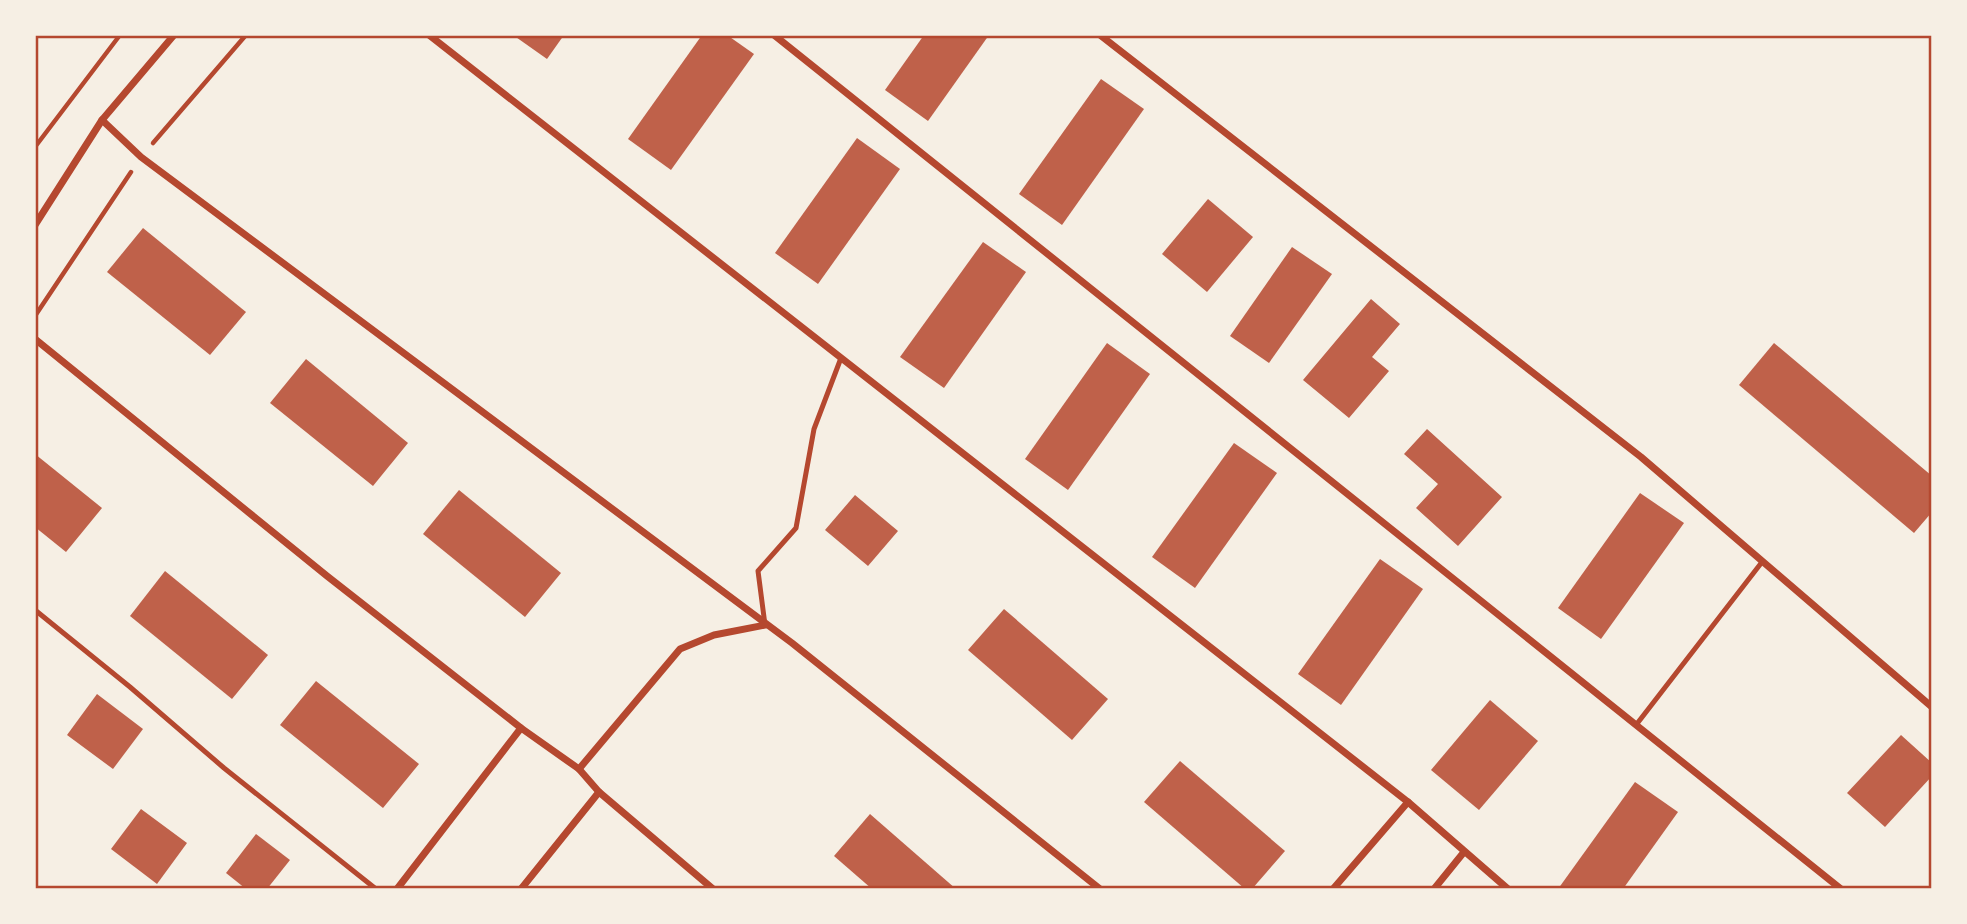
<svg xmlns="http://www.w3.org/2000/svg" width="1967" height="924" font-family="'PT Serif',serif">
<rect width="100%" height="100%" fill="#f6efe4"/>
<g fill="#bf614a">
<path d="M513 35H564L547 59Z"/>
<path d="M702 35H727L754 54 671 170 628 139Z"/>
<path d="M924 35H989L928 121 885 90Z"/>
<path d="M1101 79 1144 109 1062 225 1019 194Z"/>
<path d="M857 138 900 169 818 284 775 253Z"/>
<path d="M1208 199 1253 237 1207 292 1162 254Z"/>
<path d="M143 228 246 312 210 355 107 272Z"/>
<path d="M983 242 1026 272 944 388 900 357Z"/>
<path d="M1292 247 1332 274 1269 363 1230 336Z"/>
<path d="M1371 299 1400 324 1372 357 1389 371 1349 418 1303 380Z"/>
<path d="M1107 343 1150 374 1068 490 1025 459Z"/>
<path d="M1774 343 1932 476V512L1914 533 1739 385Z"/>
<path d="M306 359 408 443 373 486 270 403Z"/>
<path d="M1427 429 1502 497 1458 546 1416 508 1438 484 1404 454Z"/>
<path d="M1234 443 1277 473 1195 588 1152 557Z"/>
<path d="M35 454 102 508 66 552 35 527Z"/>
<path d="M459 490 561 573 525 617 423 534Z"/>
<path d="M1640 493 1684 523 1601 639 1558 608Z"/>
<path d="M855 495 898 531 868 566 825 530Z"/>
<path d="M1380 559 1423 589 1341 705 1298 674Z"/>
<path d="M165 571 268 655 232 699 130 616Z"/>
<path d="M1004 609 1108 699 1072 740 968 650Z"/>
<path d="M316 681 419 764 383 808 280 725Z"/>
<path d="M97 694 143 729 113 769 67 735Z"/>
<path d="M1490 700 1538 741 1479 810 1431 770Z"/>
<path d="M1901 735 1932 763V776L1885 827 1847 793Z"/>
<path d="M1180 761 1285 851 1252 889H1245L1144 802Z"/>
<path d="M1635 782 1678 812 1623 889H1558Z"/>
<path d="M141 809 187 843 157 884 111 849Z"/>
<path d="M870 814 956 889H872L834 856Z"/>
<path d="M256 834 290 860 267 889H246L226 873Z"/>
</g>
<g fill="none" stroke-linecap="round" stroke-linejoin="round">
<g stroke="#b5482f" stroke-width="4.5">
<path d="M153 143 246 35"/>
<path d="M35 147 120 35"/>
<path d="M35 316 131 172"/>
</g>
<g stroke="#b5482f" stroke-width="5">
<path d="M35 610 130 687 224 768 376 889"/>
<path d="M765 625 758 571 796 528 814 429 841 358"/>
<path d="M1636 725 1762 562"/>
</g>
<g stroke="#b5482f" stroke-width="7">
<path d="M429 35 1408 802 1508 889"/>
<path d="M774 35 1841 889"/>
<path d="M1100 35 1641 457 1932 707"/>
<path d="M102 120 141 157 792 643 1100 889"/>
<path d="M35 225 102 120 174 35"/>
<path d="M35 339 327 576 521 728 579 769 599 792 713 889"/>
<path d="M579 769 680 649 714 635 765 625"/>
<path d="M397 889 521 728"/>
<path d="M521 889 599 792"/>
<path d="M1333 889 1408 802"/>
<path d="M1434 889 1464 852"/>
</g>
</g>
<rect width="1967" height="924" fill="none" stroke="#f6efe4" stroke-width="74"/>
<rect x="37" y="37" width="1893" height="850" fill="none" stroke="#b5482f" stroke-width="2.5"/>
</svg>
